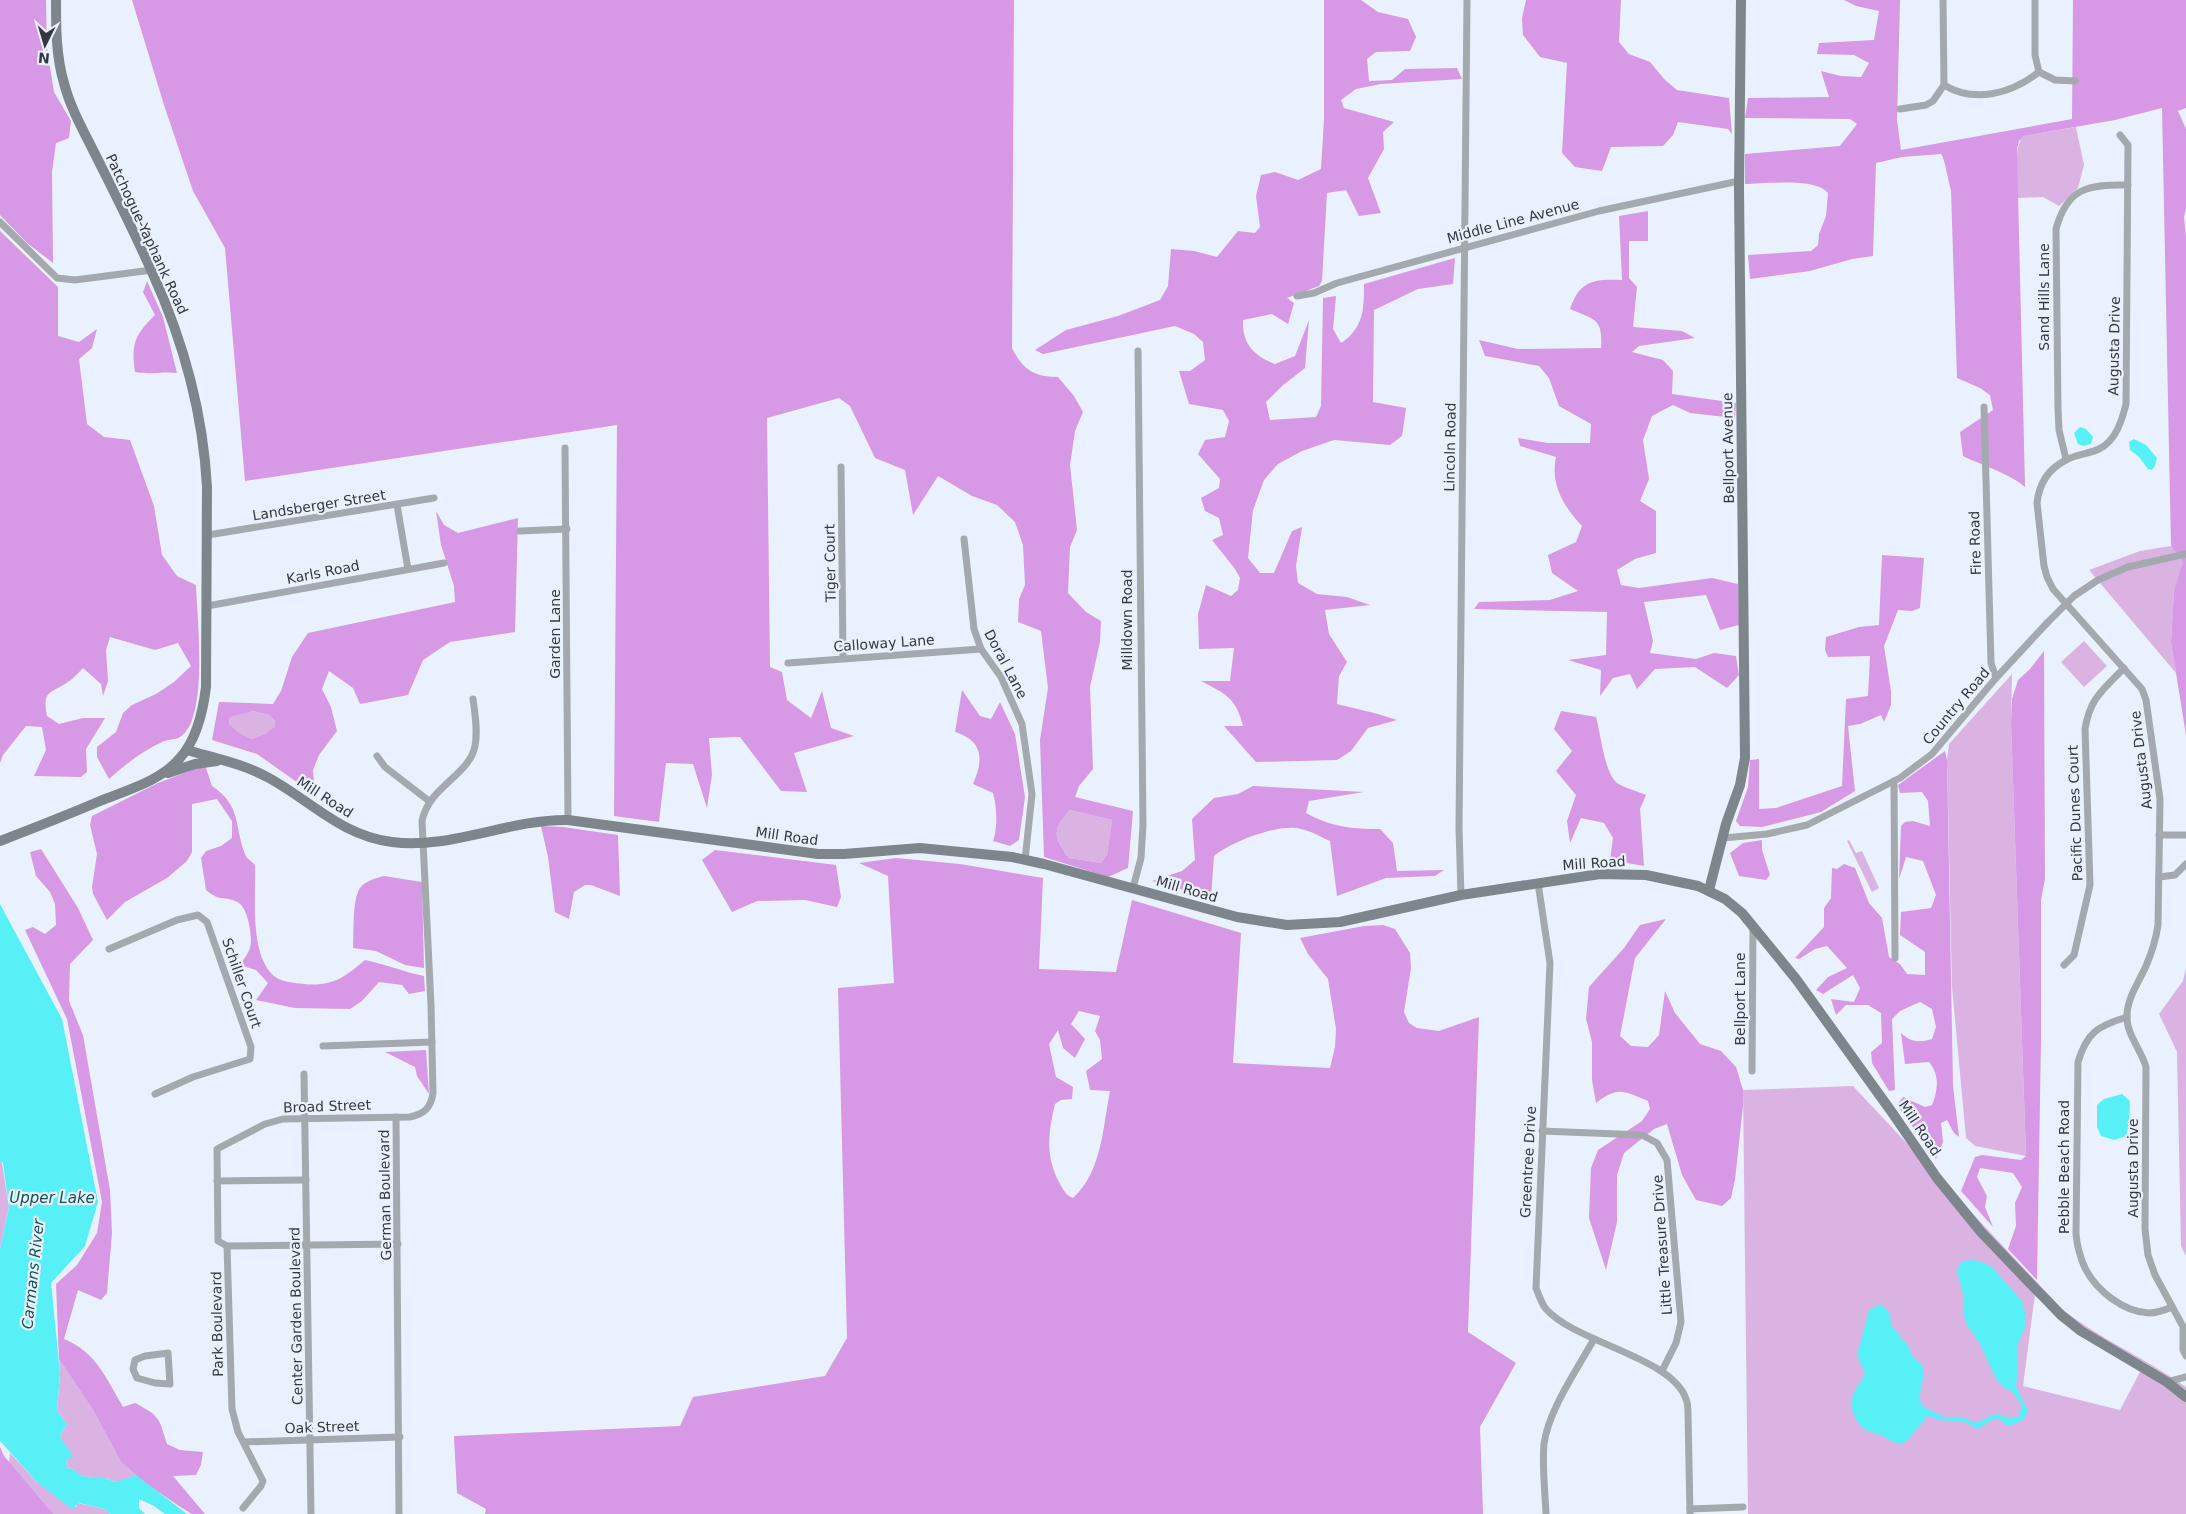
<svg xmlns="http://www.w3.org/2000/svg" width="2186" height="1514" font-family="'DejaVu Sans',sans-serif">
<rect width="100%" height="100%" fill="#eaf1fe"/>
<g fill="#dab3e3" fill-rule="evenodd">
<path d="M2076 127 2084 165 2078 188 2059 206 2043 197 2018 198C2018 183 2012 147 2024 136Z"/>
<path d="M2171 546 2184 562 2174 590 2171 642 2176 673 2089 570 2140 551Z"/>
<path d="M2084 641 2107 666 2084 687 2061 662Z"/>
<path d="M2012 674 2011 723 2026 1156 1975 1146 1966 1138 1952 987 1947 760 1949 744Z"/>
<path d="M253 711 269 715 275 721V726L265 734 252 739 240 733 229 724 230 717 238 714Z"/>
<path d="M1070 810 1112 820 1107 855 1101 863 1069 858C1053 837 1052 829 1070 810Z"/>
<path d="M1849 840 1856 853 1862 851 1879 888 1872 892 1847 841Z"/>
<path d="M2186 968V1256L2181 1246 2177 1052 2159 1014 2183 981Z"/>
<path d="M1853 1086 2063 1310C2102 1340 2147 1359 2186 1387V1514H1748L1743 1090ZM2035 1294 2141 1370 2120 1410 2023 1386Z"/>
<path d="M0 1162 2 1163 9 1207 0 1249Z"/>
<path d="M59 1359 93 1410 121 1462 136 1475 117 1482 105 1478H92L79 1475 74 1470 66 1467 67 1459 60 1435 67 1424 57 1411 60 1373Z"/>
<path d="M10 1453 38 1483 76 1507 78 1503 104 1509 111 1514H14L6 1494Z"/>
</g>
<g fill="#d798e6" fill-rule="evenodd">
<path d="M0 0H46L47 48 54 92 71 121 69 138 56 143 52 172 53 263 27 243 0 215Z"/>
<path d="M132 0H1014L1012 348C1023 370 1034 377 1058 377L1074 396 1083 412 1075 431 1070 465 1077 530 1070 547 1068 593 1086 612 1101 621 1100 642 1090 687 1093 769 1079 786 1075 797 1133 811 1128 868 1108 877 1044 857 1040 740 1048 688 1041 631 1018 622 1019 599 1025 585 1023 545 1015 522 997 505 972 496 938 476 913 515 905 470 875 458 850 406 839 398 767 418 770 667 782 672 787 700 811 718 822 691 831 728 854 736 794 753 807 792 781 791 740 737 709 738 712 775 707 808 693 764 666 763 659 822 614 816 617 425 245 481 225 248 193 191 164 105ZM1070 810 1112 820 1107 855 1101 863 1069 858C1053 837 1052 829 1070 810Z"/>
<path d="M1324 0H1361L1378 12 1408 19 1416 37 1410 51 1376 52 1367 59 1369 81 1392 80 1405 69 1457 68 1462 79 1381 84 1356 89 1341 100 1344 108 1394 122 1383 132 1384 149 1368 178 1381 213 1359 216 1346 190 1327 193 1322 281 1319 286 1287 298 1294 303 1288 324 1272 314 1243 320C1242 344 1254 356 1275 364L1295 356 1309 320 1305 368 1282 386 1266 402 1270 420 1316 417 1321 406 1323 298 1336 296 1333 329 1341 343C1364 328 1364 308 1364 284L1455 258 1453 284 1418 289 1374 310 1373 402 1406 408 1402 436 1390 445 1334 440 1302 451 1278 464 1264 480 1253 510 1248 558 1260 573H1274L1292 531 1302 527 1296 566 1298 583 1317 594 1347 597 1370 605 1325 610 1329 634 1347 662 1339 676 1337 704 1378 714 1397 720 1368 728 1351 751 1337 760 1256 762 1224 726H1243C1236 697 1225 694 1201 681H1230L1234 648 1199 649 1198 614 1206 585 1231 596 1238 590 1240 578 1235 569 1212 540 1223 535 1219 518 1205 511 1201 498 1219 488 1220 479 1198 454 1205 440 1225 437 1229 421 1223 410 1189 404 1179 371H1190L1205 360 1203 342 1194 334 1175 326 1043 354 1035 350 1066 330 1118 316 1160 300 1168 286 1171 249 1194 251 1217 257 1238 231 1255 233 1260 227 1256 196 1261 175 1275 172 1298 180 1321 169 1324 119Z"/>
<path d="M1526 0H1621L1619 42 1629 54 1650 62 1665 80 1677 90 1729 98 1732 134 1728 129 1678 122 1673 135 1663 146 1611 147 1602 171 1575 167 1562 153 1567 63 1540 57 1523 35 1522 18Z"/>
<path d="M1844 0H1900L1897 120 1901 150 2072 119 2073 0H2186V108L2178 111 2186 129V208L2184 217 2186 237V735L2171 642 2174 590 2183 562 2171 546 2162 108 2115 120 2024 136 2019 141 2017 149 2025 487C2009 473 1983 466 1963 456L1960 432 1993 410 1990 395 1980 388 1957 378 1951 190C1948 181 1945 159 1941 154L1902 157 1876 163 1873 256 1852 259 1810 271 1750 279 1748 255 1811 251 1818 245 1819 234 1826 216 1828 193C1815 177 1766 184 1745 184V154L1840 146 1857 124 1850 119 1745 118 1748 98 1829 97 1821 71 1841 76 1861 77 1869 63 1854 55 1817 54 1819 43 1874 40 1879 11 1856 6Z"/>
<path d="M1648 211V241H1629V278L1637 287 1633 327 1682 331 1695 338 1639 346 1632 352 1663 360 1673 371 1672 394 1736 403 1735 418 1690 413 1673 405 1652 416 1643 440 1649 479 1640 501 1656 511V553L1635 559 1617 570 1621 585 1639 588 1712 578 1738 584 1739 625 1720 630 1706 595 1644 602 1653 641 1650 653 1696 659 1714 653 1736 656 1739 675 1727 688 1695 667 1655 669 1637 689 1630 674 1613 678 1600 696 1601 670 1568 660 1606 655 1607 612 1474 609 1479 602 1550 600 1578 591 1552 573 1548 555 1576 542 1582 526C1564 507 1550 484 1556 457L1520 446 1518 438 1548 443H1590L1591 424 1559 406 1549 378 1539 366 1485 356 1479 340 1518 349 1601 348C1603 318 1595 320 1570 309 1580 280 1594 279 1622 280L1619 216Z"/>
<path d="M0 231 58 287V336L79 342 97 329 92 348 79 359 87 424 104 437 130 440 154 506 162 555 177 576 196 585C197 617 209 719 180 737 175 740 168 739 162 742 142 751 125 765 109 779L97 757V747L116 732 123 713 132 705 156 694 174 682 191 666 178 643 155 650 110 637 106 650 108 681 103 696 101 684 83 668C78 673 73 679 68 682 50 694 42 690 47 716L59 724 83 718H105L86 749 87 772 81 777 34 776 46 750 42 727 26 726 3 755 0 763Z"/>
<path d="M147 281 163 317 177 373C163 371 149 375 135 372 131 343 135 335 155 315L143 292Z"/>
<path d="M436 511 444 525 458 533 518 518 515 632 450 642 423 660 408 695 360 704 353 688 329 671 322 689 331 707 337 731 319 755 313 770 315 795 257 754 212 740 219 702 273 704 281 691 292 657 308 633 455 602 454 586 441 545ZM253 711 269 715 275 721V726L265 734 252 739 240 733 229 724 230 717Z"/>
<path d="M1882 555 1924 558 1920 608 1912 611 1898 610 1884 646 1891 691V705L1884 722 1881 715 1860 724 1848 726 1855 791 1821 812 1762 827 1740 826 1736 821 1748 787 1750 760 1759 759V809L1776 808 1842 786 1846 699 1868 696 1870 656 1828 657 1825 650 1826 637 1859 627 1879 625Z"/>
<path d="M2044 651 2045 879 2041 900V1039L2037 1280 2008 1249 2016 1226 2015 1203 2022 1187 2013 1173 1980 1168 1977 1177 1987 1196 1985 1207 1993 1227 1961 1191 1975 1157 1982 1155 2021 1160 2026 1156 2011 723 2012 699 2018 680 2030 669Z"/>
<path d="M962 690 980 716 991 719 1000 702 1015 734 1025 797 1019 840 1010 846 993 841C998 826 997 809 993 793L973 784C984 759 983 741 955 732Z"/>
<path d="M1561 711 1596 717C1601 734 1604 772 1617 783 1625 788 1637 791 1646 795L1640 809 1644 866 1610 860 1613 838 1604 823 1581 818 1570 843 1567 821 1576 795 1556 771 1572 751 1554 729Z"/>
<path d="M1945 751 1947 760 1953 1086 1959 1137 1954 1133 1947 1120 1941 1123 1943 1142 1936 1159 1897 1105 1903 1097 1925 1107 1932 1105C1938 1090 1940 1075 1929 1062L1905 1064 1901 1033C1911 1042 1918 1043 1932 1039L1936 1027 1932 1009 1920 1002 1900 1011 1892 1019 1895 1090 1889 1091 1872 1063 1871 1052 1882 1043 1881 1013 1868 1005H1846L1836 1015 1831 999 1854 1002 1860 988 1853 975 1823 994 1816 990 1828 977 1847 968 1827 946 1815 949 1799 959 1795 958 1824 927V908L1831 898 1832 868 1837 869 1844 864 1855 868 1869 903 1882 918 1889 957 1900 964 1907 974 1925 975V952L1900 935 1901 912 1931 908 1936 895 1923 861 1906 857 1899 879 1901 826 1905 822 1913 821 1930 826 1928 801 1922 792 1900 793 1898 785Z"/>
<path d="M205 765 212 786C242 806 234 826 245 854 246 858 252 862 255 865 256 897 249 954 274 976 281 982 295 983 304 984 332 987 345 977 365 960 385 964 404 972 424 976L425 991 409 994 402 985 379 982 362 1001 350 1009 295 1008 256 1000 268 983 256 970 240 965C243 960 248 954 250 948 253 938 248 906 237 902 223 895 222 903 206 890L201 858 206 851 221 846 232 838V821L217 799 192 804V852L187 861 167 878 125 902 107 920 93 894 92 887 97 854 90 825 92 816 158 783Z"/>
<path d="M1253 786 1364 792 1309 801 1306 813C1332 827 1351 829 1380 829L1393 843 1397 871 1444 870 1435 876 1386 878 1337 896 1330 841C1321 837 1311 831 1301 829 1279 823 1231 842 1214 856L1211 898 1152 881 1182 871 1195 860 1192 819 1214 798 1238 794Z"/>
<path d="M541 826 563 827 618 835 620 896 591 885H585L574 892 569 919 555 912 548 857Z"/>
<path d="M1762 840V850L1770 875 1766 880 1739 876 1730 853 1743 843Z"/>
<path d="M41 849 78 908 93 940 70 964 69 1001 83 1035 110 1190 112 1233 107 1293 101 1300 78 1290 64 1339C96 1352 106 1378 123 1407L135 1403C160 1416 159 1418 167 1444L180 1450 203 1452 201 1465 196 1475 173 1476 205 1514H192L179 1506 145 1483 121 1462 93 1410 59 1359 56 1284 77 1265 97 1233 102 1202 67 1019 25 930 33 927 45 934 56 925 55 904 50 892 36 876 30 852Z"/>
<path d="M715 850 836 865 841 897 837 907 805 900 757 901 732 912 702 860Z"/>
<path d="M896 858 960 864 1043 878 1039 969 1116 972 1132 900 1241 933 1233 1063 1330 1068 1335 1047 1336 1029 1328 979 1308 954 1300 938 1364 926 1383 925 1395 929 1410 953 1411 968 1404 1012 1409 1023 1417 1028 1439 1031 1479 1017 1468 1332 1516 1363 1480 1427 1483 1514H485L486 1509 457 1493 454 1436 680 1426 693 1397 825 1376 847 1338 838 988 894 983 888 876 859 863ZM1079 1011 1100 1016 1095 1031 1100 1040 1102 1059 1086 1071 1090 1090 1110 1091C1103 1126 1102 1172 1073 1198 1066 1195 1064 1191 1060 1184 1045 1157 1048 1133 1055 1104L1061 1100 1072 1099 1073 1087 1056 1077 1049 1044 1058 1030 1063 1048 1075 1058 1085 1039 1071 1024Z"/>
<path d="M384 876 422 882 424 968 405 965 376 951 353 948C354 933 352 900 360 888 365 881 376 878 384 876Z"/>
<path d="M1666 919 1635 958 1620 1036 1631 1046 1648 1047 1659 1035 1665 991 1675 1013 1700 1044 1721 1051 1736 1067 1743 1090V1106L1735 1180 1731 1198 1722 1206 1696 1200 1682 1175 1667 1124 1654 1129 1624 1153 1617 1175V1222L1606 1270 1589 1218 1591 1168 1598 1150 1642 1121 1650 1109 1648 1101C1623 1091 1619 1086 1596 1103L1592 1080V1042L1586 1019 1589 987 1624 948 1640 925Z"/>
<path d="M426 1050 429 1094 417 1076 415 1067 385 1052Z"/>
<path d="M0 1447 4 1456 53 1514H0Z"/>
</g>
<g fill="#58f0f7">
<path d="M2080 427 2086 429 2093 437 2091 444 2083 446 2078 444 2074 433Z"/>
<path d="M2134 439 2146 445 2157 458 2155 466 2152 470 2148 469 2139 457 2130 450 2129 442Z"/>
<path d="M0 904 62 1019 98 1202 85 1246 51 1283 60 1373 57 1411 67 1424 60 1435C63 1444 69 1448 73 1457L67 1459 66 1467 74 1470 80 1475 92 1478H105L116 1482 136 1475 187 1514H165L154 1506 139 1499V1508L145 1514H111L104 1509 79 1503 72 1509 38 1483 0 1441V1249L9 1207 3 1163 0 1162Z"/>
<path d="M2122 1094 2130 1101 2129 1125 2126 1136 2114 1140 2101 1136 2097 1127V1105L2104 1099Z"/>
<path d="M1970 1260 1979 1261 1991 1266 2022 1301 2026 1317 2025 1327 2017 1346 2018 1366 2016 1386 2028 1411C2025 1420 2017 1424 2007 1426L1998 1418 1992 1420 1978 1429 1964 1422 1940 1420 1928 1416C1922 1422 1910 1439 1905 1442 1897 1446 1889 1440 1883 1436 1878 1434 1873 1433 1868 1431 1854 1424 1847 1404 1855 1390 1859 1384 1863 1380 1865 1373L1857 1355 1869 1310 1880 1304 1890 1312 1891 1325 1908 1346 1913 1357 1922 1365 1924 1373 1919 1399 1924 1407 1944 1417 1964 1418 1977 1423 1992 1415 1999 1414 2007 1418H2013L2019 1416 2022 1406 2013 1392 2003 1387 1995 1377 1979 1342 1967 1325 1964 1315 1963 1294 1958 1275V1268L1962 1262Z"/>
</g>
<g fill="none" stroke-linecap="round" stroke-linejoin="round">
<g stroke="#a3a9ac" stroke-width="7">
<path d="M2035 0V55L2039 72 2055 80 2075 81"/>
<path d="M1944 85C1975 104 2012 93 2039 72"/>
<path d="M1900 109 1926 105 1933 101 1944 85 1943 0"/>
<path d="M2120 135 2128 145 2126 404C2122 420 2116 441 2099 449 2089 454 2076 454 2066 460 2048 469 2039 485 2037 503L2044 566 2047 577 2053 589 2142 689 2146 700 2160 799 2158 925C2156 939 2152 952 2146 966 2139 982 2127 998 2127 1016 2126 1034 2142 1051 2146 1067L2145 1229 2148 1255 2155 1275 2186 1332"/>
<path d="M0 222 57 278 75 280 152 270"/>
<path d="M1297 296 1314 293 1337 283 1599 211 1739 181"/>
<path d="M1984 407 1991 663 1996 678"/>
<path d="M565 448 568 820"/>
<path d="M2066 459 2059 430 2058 409 2056 229C2067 188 2088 184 2128 185"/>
<path d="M841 467 843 658"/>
<path d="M397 505 408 569"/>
<path d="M520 531 567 529"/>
<path d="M208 535 434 498"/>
<path d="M964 539 974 629 981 649 1001 677 1022 724 1032 794 1025 860"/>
<path d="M2098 580 2128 567 2186 554"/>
<path d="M207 606 444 563"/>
<path d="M788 663 981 649"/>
<path d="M377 756 385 767 429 801"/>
<path d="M1894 781 1895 958"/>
<path d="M2159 835H2186"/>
<path d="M1723 838 1767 834 1807 825 1900 778 1932 754 1996 678 2047 623"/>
<path d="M2159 877 2175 875 2186 864"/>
<path d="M1538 883 1550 963 1536 1288C1539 1295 1541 1303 1546 1309 1576 1343 1672 1357 1686 1399 1688 1404 1688 1409 1688 1414L1690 1514"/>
<path d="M1133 888 1141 858 1143 825 1138 351"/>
<path d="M1461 895 1459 828 1467 0"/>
<path d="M109 949 177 920 198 915 207 922 251 1047 250 1059 193 1077 155 1094"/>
<path d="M2064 965 2074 955 2090 885 2085 729C2090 698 2103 690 2124 668"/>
<path d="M2127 1017C2098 1026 2087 1032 2078 1062L2076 1234C2077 1246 2080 1257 2085 1268 2096 1290 2123 1312 2149 1313 2157 1313 2165 1310 2172 1307"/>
<path d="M323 1046 432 1042"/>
<path d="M1752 1071 1753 926"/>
<path d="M304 1074 311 1514"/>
<path d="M396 1117 399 1514"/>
<path d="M1542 1131 1642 1135 1657 1143 1667 1160 1681 1322 1676 1343 1662 1371"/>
<path d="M217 1181 306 1180"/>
<path d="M227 1246 398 1244"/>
<path d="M2183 1329V1350L2186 1356"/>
<path d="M168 1353 170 1384 155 1383 137 1378 133 1369 135 1360 145 1356Z"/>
<path d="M2167 1382 2186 1377"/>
<path d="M244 1442 400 1437"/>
<path d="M243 1508 261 1486 263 1481 238 1432 232 1409 227 1246 218 1241 217 1149 265 1124 283 1119 410 1117C424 1114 431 1108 433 1093L431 1005 422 821C429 786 469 776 475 746 478 731 475 714 473 699"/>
<path d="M1690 1509 1743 1507"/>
<path d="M1546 1514C1545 1491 1542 1466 1544 1444 1548 1411 1578 1368 1594 1339"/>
</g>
<g stroke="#7d868b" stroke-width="10">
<path d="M187 750C214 758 244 764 269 778 311 801 342 836 392 842 449 850 509 819 568 820L818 854H844L920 848 1012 857 1044 864 1237 917 1287 925 1340 922 1461 895 1600 874 1646 875 1698 886 1725 899 1742 913 1796 979 1891 1111 1937 1178 1981 1232 2025 1278 2061 1315 2081 1331 2167 1382 2186 1397"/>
<path d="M168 773 195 764 217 761"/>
<path d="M0 841C34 828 67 815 100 801 127 790 161 781 180 758 197 739 203 712 206 687L207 487C203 412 183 340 152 272 134 231 114 192 94 152 83 130 70 107 64 83 56 56 56 28 56 0"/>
<path d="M1709 890 1726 824 1740 785 1745 758 1739 188 1741 0"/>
</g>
<path stroke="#a3a9ac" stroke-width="7" d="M2047 623 2074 596 2098 580"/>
</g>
<g text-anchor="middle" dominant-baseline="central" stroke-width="4.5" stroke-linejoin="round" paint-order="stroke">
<g font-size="14" fill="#35383d" stroke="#eaf1fe">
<text transform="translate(1513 221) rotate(-15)">Middle Line Avenue</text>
<text transform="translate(147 234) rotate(65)">Patchogue-Yaphank Road</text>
<text transform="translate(2044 297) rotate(-90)">Sand Hills Lane</text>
<text transform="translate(2114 346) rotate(-89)">Augusta Drive</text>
<text transform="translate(1450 447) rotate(-89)">Lincoln Road</text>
<text transform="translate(1728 448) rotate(-91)">Bellport Avenue</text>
<text transform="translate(319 505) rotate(-9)">Landsberger Street</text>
<text transform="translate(1975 543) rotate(-92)">Fire Road</text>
<text transform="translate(830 563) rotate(-91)">Tiger Court</text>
<text transform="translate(323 572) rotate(-11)">Karls Road</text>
<text transform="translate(1127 620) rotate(-90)">Milldown Road</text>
<text transform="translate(555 634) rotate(-90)">Garden Lane</text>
<text transform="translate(884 643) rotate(-4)">Calloway Lane</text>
<text transform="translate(1006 664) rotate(62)">Doral Lane</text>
<text transform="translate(1956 706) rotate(-50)">Country Road</text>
<text transform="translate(2141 760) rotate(-97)">Augusta Drive</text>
<text transform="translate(325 797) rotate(33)">Mill Road</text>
<text transform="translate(2075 813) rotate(-92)">Pacific Dunes Court</text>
<text transform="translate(787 836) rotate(8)">Mill Road</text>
<text transform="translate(1594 863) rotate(-4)">Mill Road</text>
<text transform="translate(1187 889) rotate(16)">Mill Road</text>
<text transform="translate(242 983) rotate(71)">Schiller Court</text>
<text transform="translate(1740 999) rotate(-90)">Bellport Lane</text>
<text transform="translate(327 1106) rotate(-2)">Broad Street</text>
<text transform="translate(1920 1128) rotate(56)">Mill Road</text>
<text transform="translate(1528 1162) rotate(-87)">Greentree Drive</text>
<text transform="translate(2064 1167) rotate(-90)">Pebble Beach Road</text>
<text transform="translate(2133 1168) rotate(-90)">Augusta Drive</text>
<text transform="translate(385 1195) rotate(-91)">German Boulevard</text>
<text transform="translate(1662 1245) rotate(-94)">Little Treasure Drive</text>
<text transform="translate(296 1316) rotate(-91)">Center Garden Boulevard</text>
<text transform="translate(217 1324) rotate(-91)">Park Boulevard</text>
<text transform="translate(322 1427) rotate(-2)">Oak Street</text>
</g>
<g font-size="15" font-style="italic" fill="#0f5254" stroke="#eaf1fe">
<text x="52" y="1198">Upper Lake</text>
<text transform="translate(33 1274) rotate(-84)">Carmans River</text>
</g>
</g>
<g transform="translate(45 45) rotate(185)" stroke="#eaf1fe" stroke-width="4" paint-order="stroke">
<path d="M0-4L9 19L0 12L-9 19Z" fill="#35383d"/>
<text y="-8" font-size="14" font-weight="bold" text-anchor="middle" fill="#35383d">N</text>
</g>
</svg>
